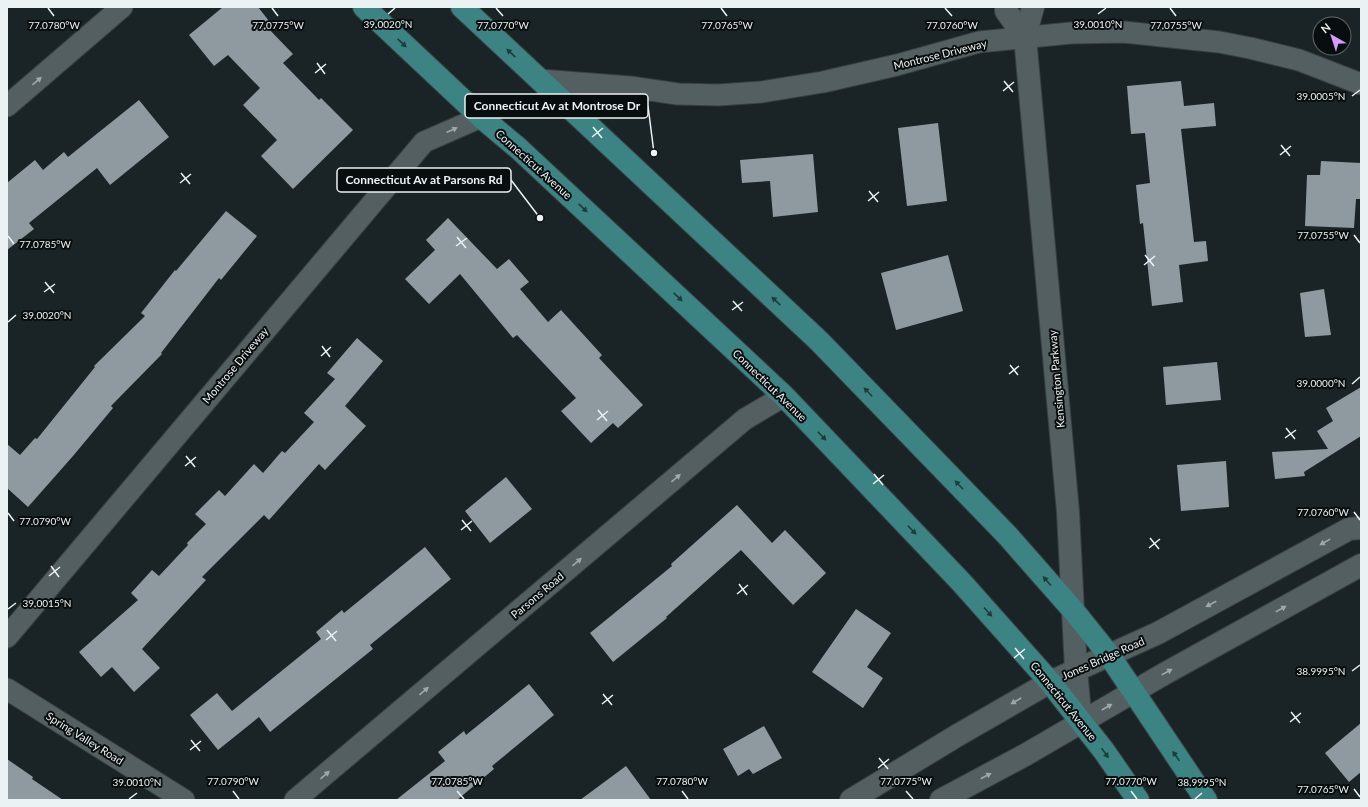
<svg xmlns="http://www.w3.org/2000/svg" width="1368" height="807" font-family="Lato,sans-serif">
<rect width="100%" height="100%" fill="#1a2427"/>
<g fill="#8f9aa0">
<path d="M223 7H258L269 21 265 25 293 54 283 63 319 100 321 98 353 130 293 189 261 156 277 140 243 105 260 88 228 55 214 66 189 35Z"/>
<path d="M1181 81 1184 106 1214 103 1216 126 1181 129 1194 242 1206 241 1208 261 1179 265 1183 302 1152 306 1143 223 1140 224 1136 185 1150 183 1145 133 1131 134 1127 86Z"/>
<path d="M139 100 169 137 110 185 97 168 29 223 34 229 7 250V183L35 160 43 170 64 152 68 157Z"/>
<path d="M938 123 947 201 907 206 898 128Z"/>
<path d="M813 154 818 212 773 217 770 181 742 183 740 160Z"/>
<path d="M1321 161 1361 163V199H1356L1354 228 1305 226 1307 175H1320Z"/>
<path d="M226 211 257 236 221 280 219 278 161 353 162 354 111 406 113 408 73 456 28 507 7 488V444L20 455 35 438 37 439 95 367 94 366 145 316 141 313 175 270 176 271Z"/>
<path d="M448 218 497 269 509 259 529 282 520 289 548 322 561 310 602 355 599 358 643 405 618 428 613 423 591 443 561 411 576 398 517 335 513 338 460 274 429 304 405 279 435 250 426 240Z"/>
<path d="M948 255 963 311 896 330 881 273Z"/>
<path d="M1324 289 1331 335 1305 337 1300 293Z"/>
<path d="M357 338 383 361 345 406 366 426 325 470 319 464 269 520 264 515 202 577 206 580 142 649 160 668 134 692 112 667 101 677 79 652 138 600 131 593 152 570 159 576 188 545 187 543 206 524 195 514 219 490 225 496 254 464 263 473 282 451 285 453 314 422 304 413 335 379 327 373Z"/>
<path d="M1217 362 1221 400 1166 405 1163 367Z"/>
<path d="M1361 387V436L1304 472 1305 476 1275 479 1272 452 1328 449 1317 431 1333 421 1326 408Z"/>
<path d="M1226 461 1229 507 1181 511 1177 465Z"/>
<path d="M506 477 532 509 490 543 465 511Z"/>
<path d="M737 505 772 543 785 530 826 573 793 605 741 550 666 617 667 618 613 662 590 633 672 566 671 564Z"/>
<path d="M425 547 451 579 370 645 373 649 270 732 259 717 218 750 190 715 217 693 232 711 321 639 316 632 342 610 344 613Z"/>
<path d="M856 609 891 633 867 667 883 678 863 708 812 672Z"/>
<path d="M529 684 554 715 492 766 494 769 457 800H396L445 761 438 752 464 731 466 735Z"/>
<path d="M1361 723V772L1349 782 1325 753Z"/>
<path d="M764 726 782 758 753 774 749 769 738 776 723 749Z"/>
<path d="M7 759 33 777 32 779 63 800H7Z"/>
<path d="M626 766 651 800H580Z"/>
</g>
<g fill="none" stroke-linecap="round" stroke-linejoin="round">
<defs>
<g id="minor">
<path d="M540 80 630 87 678 94 718 95 762 92 823 82 897 65 979 42 1071 33 1124 32 1219 42 1250 48 1299 60 1361 84"/>
<path d="M7 106 122 7"/>
<path d="M7 637 424 142 481 117"/>
<path d="M7 689 184 800"/>
<path d="M295 800 745 419 784 396"/>
</g>
<g id="tertiary">
<path d="M1006 7V11L1025 37"/>
<path d="M1033 7 1025 37 1068 512 1076 670 1081 723"/>
</g>
<g id="secondary">
<path d="M851 800 958 735 1050 682 1158 633 1349 529 1361 528"/>
<path d="M941 800 1025 755 1164 674 1361 565"/>
</g>
<g id="primary">
<path d="M364 7 481 117 518 148 784 396 962 583 1050 682 1104 751 1138 800"/>
<path d="M462 7 819 341 1007 535 1073 610 1109 655 1206 800"/>
</g>
</defs>
<use href="#minor" stroke="#384041" stroke-width="23"/>
<use href="#tertiary" stroke="#384041" stroke-width="24"/>
<use href="#secondary" stroke="#384041" stroke-width="24"/>
<use href="#primary" stroke="#384041" stroke-width="24"/>
<use href="#minor" stroke="#545f62" stroke-width="21"/>
<use href="#tertiary" stroke="#545f62" stroke-width="22"/>
<use href="#secondary" stroke="#545f62" stroke-width="22"/>
<use href="#primary" stroke="#3c8483" stroke-width="22"/>
</g>
<defs><path id="oneway-solid" d="M-6-.8H1V-3.2L6.5 0L1 3.2V.8H-6Z"/></defs>
<g fill="#1d3d3d">
<use href="#oneway-solid" transform="translate(402 43) rotate(43)"/>
<use href="#oneway-solid" transform="translate(511 53) rotate(-137)"/>
<use href="#oneway-solid" transform="translate(583 208) rotate(43)"/>
<use href="#oneway-solid" transform="translate(678 297) rotate(43)"/>
<use href="#oneway-solid" transform="translate(776 301) rotate(-137)"/>
<use href="#oneway-solid" transform="translate(868 392) rotate(-134)"/>
<use href="#oneway-solid" transform="translate(822 436) rotate(46)"/>
<use href="#oneway-solid" transform="translate(959 485) rotate(-134)"/>
<use href="#oneway-solid" transform="translate(912 530) rotate(46)"/>
<use href="#oneway-solid" transform="translate(1047 581) rotate(-131)"/>
<use href="#oneway-solid" transform="translate(988 612) rotate(48)"/>
<use href="#oneway-solid" transform="translate(1105 753) rotate(54)"/>
<use href="#oneway-solid" transform="translate(1176 756) rotate(-125)"/>
</g>
<g fill="#a0a8aa">
<use href="#oneway-solid" transform="translate(37 81) rotate(-41)"/>
<use href="#oneway-solid" transform="translate(452 130) rotate(-24)"/>
<use href="#oneway-solid" transform="translate(676 478) rotate(-40)"/>
<use href="#oneway-solid" transform="translate(1325 542) rotate(151)"/>
<use href="#oneway-solid" transform="translate(577 562) rotate(-40)"/>
<use href="#oneway-solid" transform="translate(1211 604) rotate(152)"/>
<use href="#oneway-solid" transform="translate(1281 609) rotate(-29)"/>
<use href="#oneway-solid" transform="translate(1167 672) rotate(-29)"/>
<use href="#oneway-solid" transform="translate(424 691) rotate(-40)"/>
<use href="#oneway-solid" transform="translate(1016 701) rotate(150)"/>
<use href="#oneway-solid" transform="translate(1107 707) rotate(-30)"/>
<use href="#oneway-solid" transform="translate(325 775) rotate(-40)"/>
<use href="#oneway-solid" transform="translate(986 776) rotate(-28)"/>
</g>
<path fill="none" stroke="#ebf2f3" stroke-width="1.5" d="M48 8 54 16M272 8 278 16M496 8 503 16M721 8 727 16M945 8 952 16M1170 8 1176 16M388 14 395 8M1098 14 1106 8M317 63 325 74M315 73 326 64M1004 81 1013 92M1003 91 1014 82M1352 96 1360 90M593 127 602 138M592 137 603 128M1281 145 1290 156M1280 155 1291 146M181 173 190 184M180 183 191 174M869 191 878 202M868 201 879 192M1354 235 1360 243M8 236 14 244M457 237 466 248M456 246 467 238M1145 255 1154 266M1144 265 1155 256M45 282 54 293M44 292 55 284M733 301 742 311M732 310 743 302M8 322 16 315M322 346 330 357M321 356 331 347M1010 365 1018 375M1009 374 1019 366M1352 384 1360 377M598 410 607 421M597 420 608 411M1286 428 1295 439M1285 438 1296 430M186 456 195 467M185 466 196 457M874 474 883 485M873 484 884 475M1354 512 1360 520M8 513 14 521M462 520 471 531M461 530 472 521M1150 538 1159 549M1149 548 1160 539M51 566 59 577M49 576 60 567M739 584 747 595M737 594 748 585M8 609 16 603M327 630 336 641M326 640 337 631M1015 648 1024 659M1014 658 1025 649M1352 671 1360 665M603 694 612 705M602 704 613 695M1291 712 1300 723M1290 722 1301 713M191 740 200 751M190 750 201 741M879 758 888 769M878 768 889 759M1354 789 1360 797M233 791 239 799M457 791 464 799M682 791 688 799M906 791 913 799M1131 791 1137 799M129 799 137 793M1195 799 1202 793"/>
<g text-anchor="middle" dominant-baseline="central" stroke-width="4" stroke-linejoin="round" paint-order="stroke">
<g font-size="11" fill="#ebf2f3" stroke="#080d0e">
<text transform="translate(940 54) rotate(-14)">Montrose Driveway</text>
<text transform="translate(534 164) rotate(42)">Connecticut Avenue</text>
<text transform="translate(235 365) rotate(-50)">Montrose Driveway</text>
<text transform="translate(1056 379) rotate(-95)">Kensington Parkway</text>
<text transform="translate(770 385) rotate(44)">Connecticut Avenue</text>
<text transform="translate(537 595) rotate(-40)">Parsons Road</text>
<text transform="translate(1103 658) rotate(-24)">Jones Bridge Road</text>
<text transform="translate(1064 701) rotate(51)">Connecticut Avenue</text>
<text transform="translate(85 738) rotate(32)">Spring Valley Road</text>
</g>
</g>
<g font-size="10" text-anchor="middle" fill="#ebf2f3" stroke="#080d0e" stroke-width="4" stroke-linejoin="round" paint-order="stroke">
<text x="388" y="28">39.0020°N</text>
<text x="1098" y="28">39.0010°N</text>
<text x="54" y="29">77.0780°W</text>
<text x="278" y="29">77.0775°W</text>
<text x="503" y="29">77.0770°W</text>
<text x="727" y="29">77.0765°W</text>
<text x="952" y="29">77.0760°W</text>
<text x="1176" y="29">77.0755°W</text>
<text x="1321" y="100">39.0005°N</text>
<text x="1323" y="239">77.0755°W</text>
<text x="45" y="248">77.0785°W</text>
<text x="47" y="319">39.0020°N</text>
<text x="1321" y="387">39.0000°N</text>
<text x="1323" y="516">77.0760°W</text>
<text x="45" y="525">77.0790°W</text>
<text x="47" y="607">39.0015°N</text>
<text x="1321" y="675">38.9995°N</text>
<text x="233" y="785">77.0790°W</text>
<text x="457" y="785">77.0785°W</text>
<text x="682" y="785">77.0780°W</text>
<text x="906" y="785">77.0775°W</text>
<text x="1131" y="785">77.0770°W</text>
<text x="137" y="786">39.0010°N</text>
<text x="1202" y="786">38.9995°N</text>
<text x="1323" y="793">77.0765°W</text>
</g>
<path fill="none" stroke="#ebf2f3" stroke-width="1.5" d="M654 153L648 106M540 218L511 180"/>
<g fill="#ebf2f3" stroke="#080d0e" stroke-width="1.5">
<circle cx="654" cy="153" r="4"/>
<circle cx="540" cy="218" r="4"/>
</g>
<g fill="#080d0e" stroke="#ebf2f3" stroke-width="1.5">
<rect x="465" y="94" width="183" height="24" rx="4"/>
<rect x="337" y="168" width="174" height="24" rx="4"/>
</g>
<g font-size="12" text-anchor="middle" font-weight="bold" fill="#ebf2f3">
<text x="557" y="110">Connecticut Av at Montrose Dr</text>
<text x="424" y="184">Connecticut Av at Parsons Rd</text>
</g>
<rect width="1368" height="807" fill="none" stroke="#ebf2f3" stroke-width="16"/>
<g transform="translate(1332 36) rotate(321)"><circle r="19" fill="#080d0e" stroke="#63696a"/>
<path d="M0-3L7 15L0 10L-7 15Z" fill="#d29dfd"/>
<text y="-6" font-size="11" font-weight="bold" text-anchor="middle" fill="#ebf2f3">N</text>
</g>
</svg>
